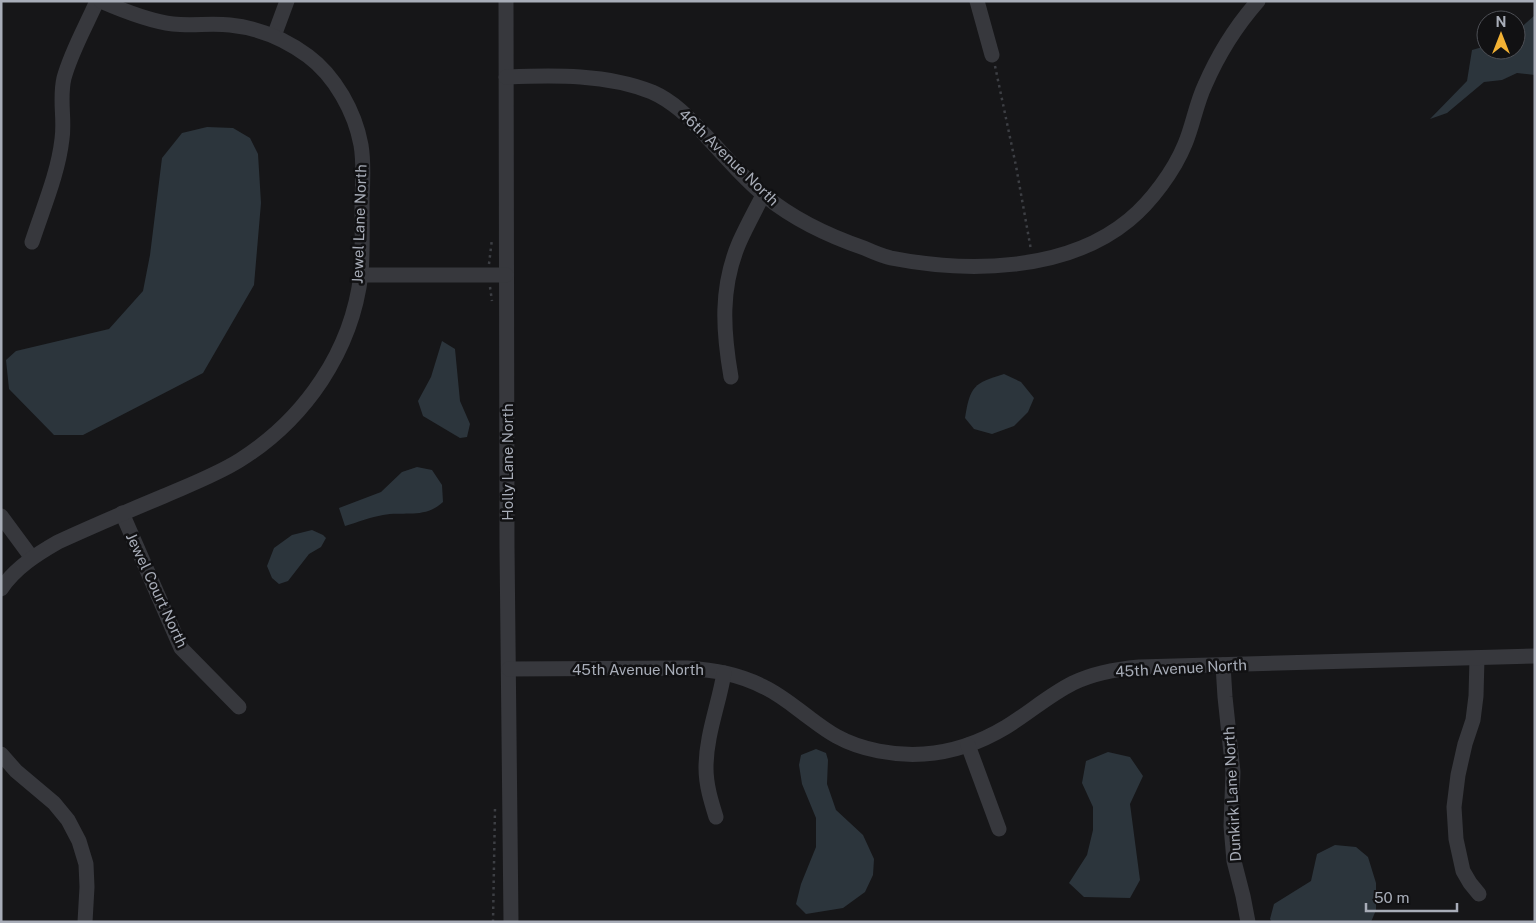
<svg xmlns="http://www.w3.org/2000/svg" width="1536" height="923" font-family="'Public Sans',sans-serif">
<rect width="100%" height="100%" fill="#161618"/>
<g fill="#2c353c">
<path d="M1535 15V75L1517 73 1502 80 1484 82 1447 113 1430 119 1467 81 1472 50 1486 46V50H1516V32Z"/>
<path d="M207 127 233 128 250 138 258 154 261 203 254 285 203 373 83 435H54L9 389 6 360 16 351 109 329 143 291 150 255 162 158 182 133Z"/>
<path d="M442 341 455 349 460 401 470 424 467 437 460 438 423 416 418 401 431 377Z"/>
<path d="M1004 374 1021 382 1034 398 1028 412 1014 426 992 434 974 429 965 418C970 386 974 383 1004 374Z"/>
<path d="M417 467 432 470 442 485 443 502C425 519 405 511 383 515 371 517 358 522 345 526L339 508 381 492 402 472Z"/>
<path d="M312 530 323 535 326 538 321 547 309 554 288 581 279 584 272 578 267 566 274 548 292 535Z"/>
<path d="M816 749 826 753 828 760 827 784 836 810 863 835 874 859 873 875 865 892 843 908 806 914 796 904 801 884 816 847V818L802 784 799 765 801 755Z"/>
<path d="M1108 752 1130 757 1143 776 1130 804 1140 880 1130 898 1084 897 1069 883 1087 855 1093 830V807L1082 783 1086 761Z"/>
<path d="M1335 845 1356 847 1368 857 1376 883V910L1371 922H1272L1270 919 1274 904 1311 881 1317 854Z"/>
</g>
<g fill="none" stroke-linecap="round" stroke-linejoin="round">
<g stroke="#3d3f44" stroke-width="2.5" stroke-dasharray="2.5 4" stroke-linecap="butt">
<path d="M995 66 1016 166 1031 250"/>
<path d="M489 264 492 239"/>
<path d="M490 287 492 301"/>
<path d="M493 922 495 808"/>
</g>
<g stroke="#37383d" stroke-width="15">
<path d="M506 1 507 547 511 922"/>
<path d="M977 1 992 55"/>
<path d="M274 36 287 1"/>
<path d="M506 77C555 75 607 74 652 92 675 102 691 120 707 137 725 156 743 178 764 195 793 219 829 236 864 248 873 252 882 256 891 258 967 273 1066 272 1129 220 1151 202 1174 171 1185 144 1193 125 1196 104 1205 85 1218 55 1236 26 1258 1"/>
<path d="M32 242C43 208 58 174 62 139 65 119 59 99 64 78 71 52 86 26 97 1"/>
<path d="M361 275H506"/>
<path d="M731 377C723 331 720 288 739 243 746 227 755 211 763 195"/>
<path d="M122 513 181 648 239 707"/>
<path d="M1 516 32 558"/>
<path d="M1 589C15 568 37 554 58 542 93 526 128 511 164 496 189 485 216 475 240 460 305 419 352 351 361 274 363 249 362 223 362 198 363 181 364 163 361 145 355 112 335 76 308 56 285 39 259 28 230 25 211 23 192 26 173 24 149 21 124 11 101 1"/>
<path d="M1477 658 1476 696 1473 720 1465 744 1458 775 1454 807 1456 839 1463 871 1470 883 1479 894"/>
<path d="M1223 665 1225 697 1233 772 1231 826 1234 861 1243 896 1248 922"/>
<path d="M509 669 687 668C714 670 739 674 764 687 781 695 796 708 811 719 819 725 827 731 836 736 861 750 895 756 924 754 954 752 981 742 1006 727 1029 713 1049 695 1073 683 1094 673 1116 669 1139 667L1535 656"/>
<path d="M968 745 999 829"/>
<path d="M1 754 16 771 54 803 68 820 79 841 86 864 87 887 85 922"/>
<path d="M716 817C711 801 706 785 706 768 706 735 719 704 724 673"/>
</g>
</g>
<g text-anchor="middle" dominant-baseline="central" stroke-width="5" stroke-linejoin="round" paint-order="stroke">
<g font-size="15" fill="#a8adb8" stroke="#111113">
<text transform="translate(729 157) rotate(44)">46th Avenue North</text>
<text transform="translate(359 224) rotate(-88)">Jewel Lane North</text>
<text transform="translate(507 462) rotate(-90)">Holly Lane North</text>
<text transform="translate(157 590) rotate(65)">Jewel Court North</text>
<text transform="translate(1181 668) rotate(-3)">45th Avenue North</text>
<text x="638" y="669">45th Avenue North</text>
<text transform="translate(1232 794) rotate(-93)">Dunkirk Lane North</text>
</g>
</g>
<rect width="1536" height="923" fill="none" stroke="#a8adb8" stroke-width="5"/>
<g transform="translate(1501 35)"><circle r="24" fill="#111113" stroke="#4d4f55"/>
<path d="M0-4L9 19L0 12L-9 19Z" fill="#f2b134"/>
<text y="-8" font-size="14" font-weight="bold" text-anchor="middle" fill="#a8adb8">N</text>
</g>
<path d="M1366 903v8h91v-8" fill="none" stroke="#a8adb8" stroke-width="2.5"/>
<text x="1374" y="903" font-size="15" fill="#a8adb8" stroke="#111113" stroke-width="4" paint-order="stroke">50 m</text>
</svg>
